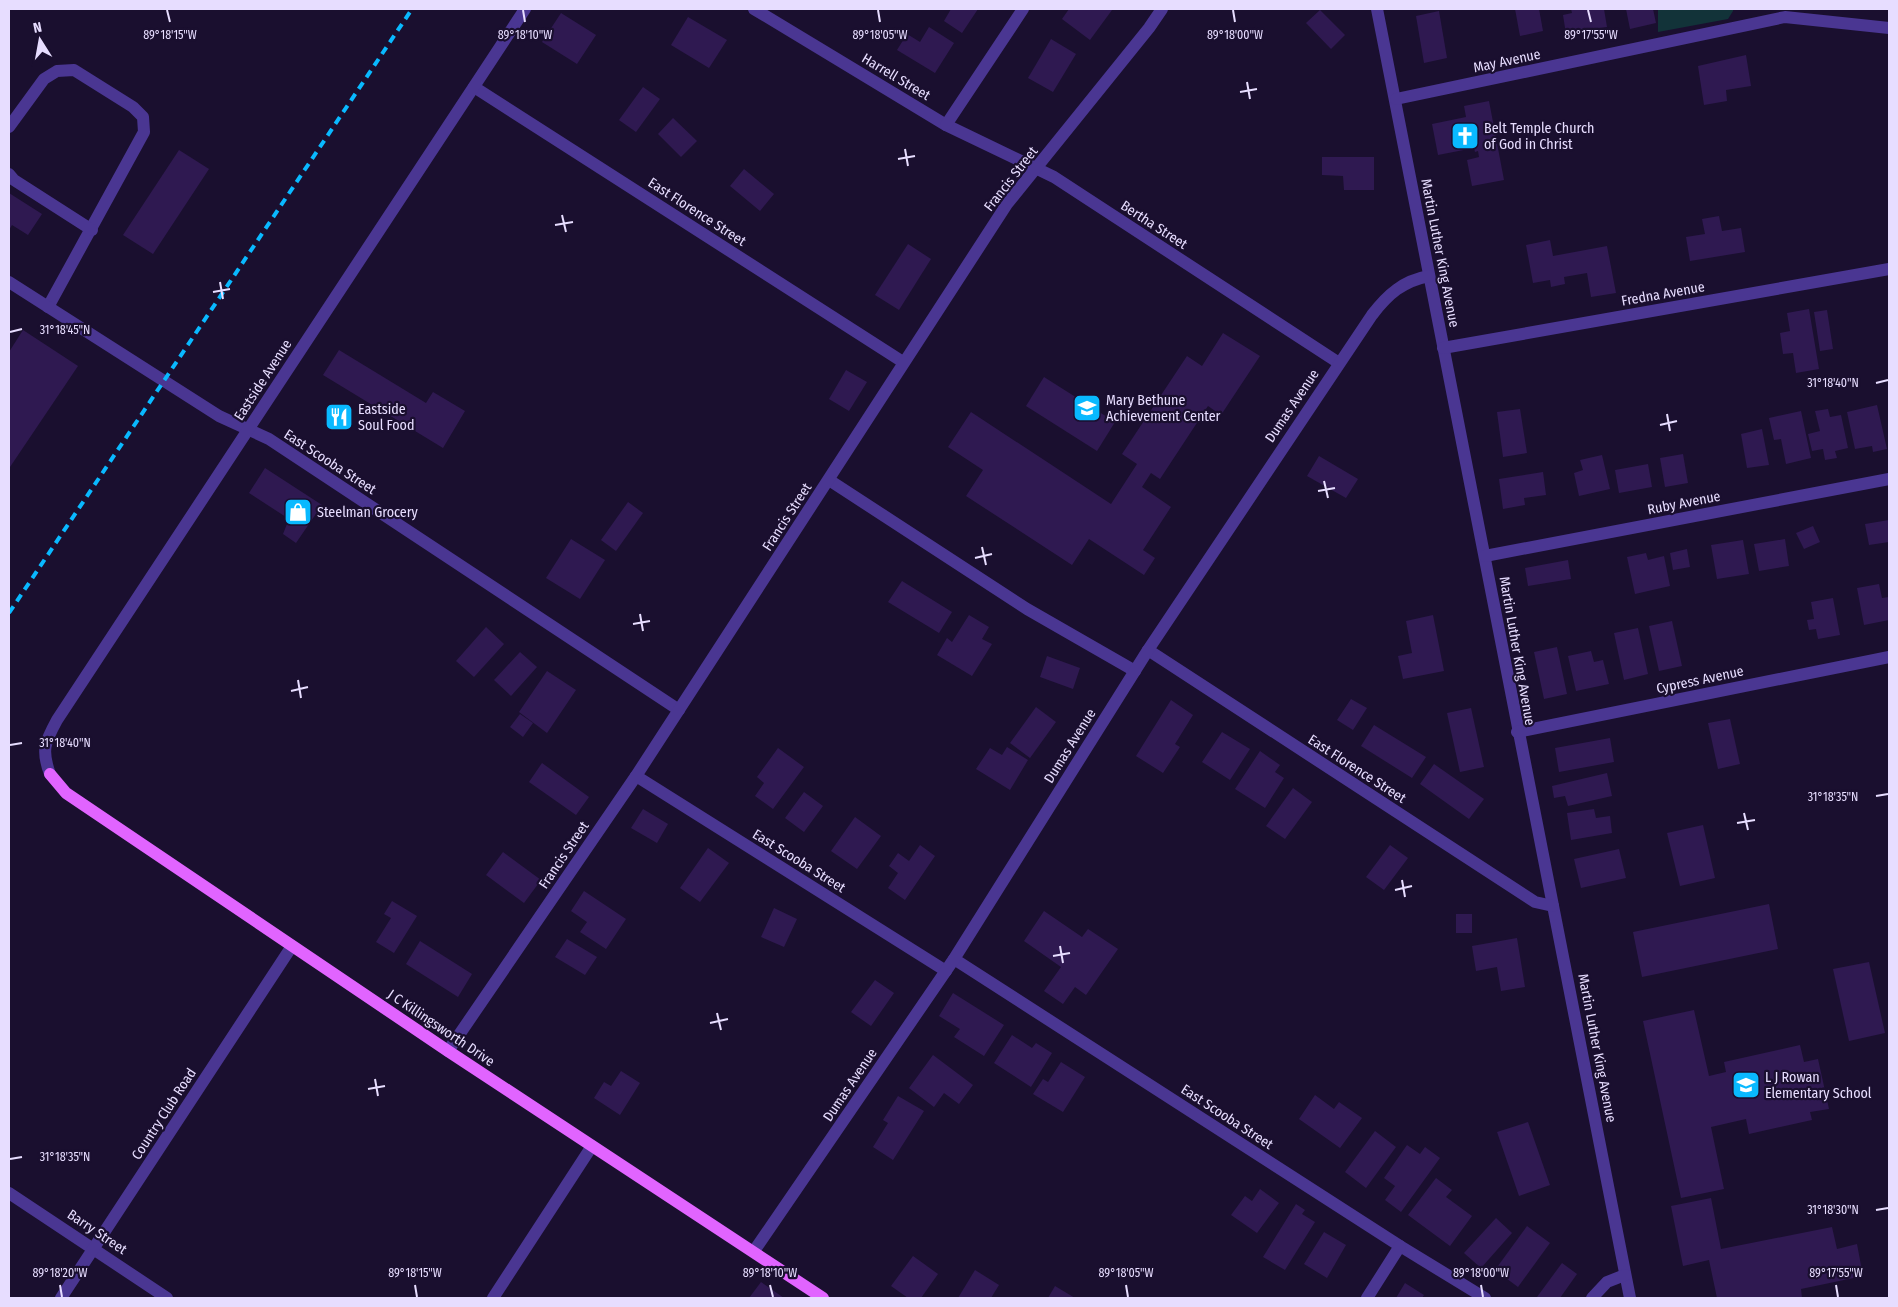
<svg xmlns="http://www.w3.org/2000/svg" width="1898" height="1307" font-family="'Fira Sans Condensed',sans-serif">
<rect width="100%" height="100%" fill="#1a0f2f"/>
<path fill="#123339" d="M1658 9H1733V11L1728 19 1658 32Z"/>
<g fill="#2f1951">
<path d="M951 9H978L962 33 944 21Z"/>
<path d="M1069 9H1110L1112 10 1090 40 1062 19Z"/>
<path d="M1515 9H1539L1543 31 1520 36Z"/>
<path d="M1571 9H1604L1607 27 1566 34 1563 15 1572 13Z"/>
<path d="M1626 9H1653L1656 23 1630 29Z"/>
<path d="M1320 10 1345 35 1331 49 1306 23Z"/>
<path d="M1439 11 1447 58 1424 63 1416 16Z"/>
<path d="M561 13 596 35 577 64 542 42Z"/>
<path d="M688 17 727 40 709 68 671 45Z"/>
<path d="M929 27 954 43 935 73 897 50 907 34 920 42Z"/>
<path d="M1051 39 1076 54 1053 92 1028 78Z"/>
<path d="M1746 55 1751 86 1726 90 1727 101 1704 105 1698 66Z"/>
<path d="M643 87 660 99 636 132 619 120Z"/>
<path d="M1489 101 1504 180 1472 186 1467 160 1479 157 1478 151 1475 152 1474 148 1438 155 1432 124 1466 117 1464 106Z"/>
<path d="M673 118 697 141 681 157 658 134Z"/>
<path d="M179 150 209 169 153 254 123 235Z"/>
<path d="M1322 157H1374V190H1344L1343 176 1322 175Z"/>
<path d="M744 169 774 194 760 211 730 186Z"/>
<path d="M9 193 42 214 28 235 12 225 9 230Z"/>
<path d="M1719 216 1722 231 1741 228 1745 252 1690 261 1686 237 1705 234 1702 219Z"/>
<path d="M1550 240 1553 256 1607 246 1616 293 1591 297 1587 273 1564 277 1565 284 1551 287 1550 280 1533 283 1526 245Z"/>
<path d="M908 244 931 259 899 310 875 295Z"/>
<path d="M1809 309 1819 369 1796 373 1793 353 1783 354 1780 333 1790 331 1787 313Z"/>
<path d="M1827 310 1833 349 1820 351 1814 312Z"/>
<path d="M23 330 78 366 10 467 9 352Z"/>
<path d="M1223 333 1260 356 1221 415 1208 406 1160 479 1151 473 1142 487 1171 507 1143 550 1155 558 1144 575 1089 539 1072 565 966 496 983 470 948 447 971 412 1111 504 1137 464 1122 454 1187 356 1202 366Z"/>
<path d="M339 350 426 403 433 392 465 411 443 448 323 375Z"/>
<path d="M846 370 867 382 849 411 829 399Z"/>
<path d="M1044 377 1115 422 1097 451 1026 406Z"/>
<path d="M1877 405 1887 449 1873 452 1872 446 1855 449 1847 412Z"/>
<path d="M1520 409 1527 453 1503 457 1497 412Z"/>
<path d="M1828 409 1830 417 1841 415 1848 448 1835 451 1837 458 1825 460 1823 449 1812 451 1808 434 1820 431 1815 411Z"/>
<path d="M1801 411 1811 458 1786 464 1781 439 1774 440 1769 418Z"/>
<path d="M1762 429 1769 465 1747 468 1741 434Z"/>
<path d="M1683 454 1688 483 1665 487 1660 458Z"/>
<path d="M1602 455 1610 489 1579 496 1574 473 1583 470 1580 460Z"/>
<path d="M1319 456 1358 479 1346 498 1307 476Z"/>
<path d="M1648 464 1652 487 1619 493 1615 470Z"/>
<path d="M265 468 322 505 296 543 283 534 289 519 249 493Z"/>
<path d="M1543 472 1546 495 1524 498 1525 505 1503 509 1499 479Z"/>
<path d="M628 502 643 513 616 551 601 540Z"/>
<path d="M1889 520V542L1869 545 1865 524Z"/>
<path d="M1813 526 1820 542 1804 549 1796 533Z"/>
<path d="M571 539 605 560 580 599 546 578Z"/>
<path d="M1785 539 1789 566 1759 571 1754 544Z"/>
<path d="M1743 540 1749 574 1717 579 1711 545Z"/>
<path d="M1687 549 1690 567 1673 570 1670 553Z"/>
<path d="M1646 553 1648 560 1664 556 1670 586 1635 594 1627 557Z"/>
<path d="M1568 560 1571 579 1528 586 1525 568Z"/>
<path d="M902 581 952 612 939 633 888 602Z"/>
<path d="M1879 584 1882 598 1889 597V620L1864 625 1857 588Z"/>
<path d="M1833 598 1840 635 1818 639 1816 629 1809 630 1807 620 1814 619 1811 602Z"/>
<path d="M969 615 989 627 982 639 992 644 972 676 937 655 947 638 952 642Z"/>
<path d="M1433 615 1444 671 1403 679 1398 656 1412 653 1406 621Z"/>
<path d="M1672 621 1682 666 1659 671 1649 626Z"/>
<path d="M486 627 504 644 474 677 456 661Z"/>
<path d="M1638 628 1648 674 1624 680 1614 633Z"/>
<path d="M1557 647 1567 694 1544 699 1534 652Z"/>
<path d="M1591 651 1594 662 1603 660 1609 684 1576 691 1568 656Z"/>
<path d="M520 652 537 667 511 696 494 680Z"/>
<path d="M1047 656 1080 668 1073 689 1040 677Z"/>
<path d="M547 671 576 690 547 733 519 712Z"/>
<path d="M1351 699 1367 708 1353 730 1337 720Z"/>
<path d="M1171 700 1193 715 1175 744 1180 747 1163 773 1136 756Z"/>
<path d="M1036 707 1056 722 1030 758 1010 743Z"/>
<path d="M1471 708 1484 767 1460 772 1447 713Z"/>
<path d="M520 714 533 723 523 737 510 727Z"/>
<path d="M1730 719 1740 764 1718 769 1708 723Z"/>
<path d="M1374 725 1426 757 1412 778 1361 746Z"/>
<path d="M1222 732 1250 749 1230 780 1202 762Z"/>
<path d="M1610 738 1614 762 1559 772 1555 748Z"/>
<path d="M1007 747 1028 760 1010 790 976 769 990 748 1002 755Z"/>
<path d="M778 748 804 767 773 809 755 796 764 783 757 777Z"/>
<path d="M1260 751 1280 765 1275 772 1284 778 1265 808 1235 789Z"/>
<path d="M542 763 589 797 576 815 529 782Z"/>
<path d="M1434 764 1484 799 1469 819 1420 784Z"/>
<path d="M1607 773 1612 796 1568 806 1565 796 1554 798 1552 786Z"/>
<path d="M1293 788 1312 802 1285 839 1266 826Z"/>
<path d="M804 792 823 806 804 832 785 818Z"/>
<path d="M643 809 668 824 657 843 631 828Z"/>
<path d="M1594 809 1596 818 1610 816 1612 833 1571 840 1567 813Z"/>
<path d="M855 817 881 836 857 869 831 851Z"/>
<path d="M1703 825 1715 878 1680 886 1667 833Z"/>
<path d="M920 845 935 856 905 900 888 888 898 873 889 866 898 853 909 861Z"/>
<path d="M1390 845 1408 858 1384 890 1366 877Z"/>
<path d="M708 848 729 863 700 902 680 888Z"/>
<path d="M1619 849 1626 878 1581 888 1574 859Z"/>
<path d="M503 852 541 880 524 903 486 875Z"/>
<path d="M584 891 626 919 606 949 580 932 587 922 571 911Z"/>
<path d="M392 901 417 916 394 953 376 942 391 918 384 914Z"/>
<path d="M1769 904 1778 949 1642 977 1633 932Z"/>
<path d="M774 908 797 919 784 947 761 937Z"/>
<path d="M1044 911 1082 937 1088 929 1118 949 1086 995 1075 987 1063 1004 1044 991 1061 967 1024 941Z"/>
<rect x="1456" y="914" width="16" height="19"/>
<path d="M1517 938 1525 987 1501 991 1497 967 1476 971 1472 946Z"/>
<path d="M567 939 597 957 585 975 555 957Z"/>
<path d="M420 941 472 974 458 997 406 964Z"/>
<path d="M1869 962 1885 1033 1849 1041 1833 969Z"/>
<path d="M875 980 894 993 871 1026 851 1012Z"/>
<path d="M953 993 1004 1025 984 1056 954 1037 960 1029 939 1016Z"/>
<path d="M1694 1010 1709 1076 1726 1072 1724 1062 1800 1045 1804 1062 1818 1059 1829 1109 1810 1112 1812 1120 1749 1134 1746 1119 1711 1127 1724 1189 1681 1198 1643 1021Z"/>
<path d="M1012 1035 1032 1048 1036 1043 1052 1053 1031 1087 994 1063Z"/>
<path d="M933 1055 973 1085 959 1104 944 1093 934 1107 909 1088Z"/>
<path d="M1061 1062 1085 1077 1063 1112 1033 1094 1043 1079 1048 1082Z"/>
<path d="M621 1071 640 1083 620 1115 594 1098 604 1082 611 1086Z"/>
<path d="M1315 1095 1334 1109 1339 1102 1362 1118 1340 1148 1299 1119Z"/>
<path d="M898 1096 924 1111 893 1160 873 1147 888 1123 883 1120Z"/>
<path d="M1528 1122 1550 1185 1519 1196 1497 1132Z"/>
<path d="M1375 1131 1396 1147 1366 1188 1345 1172Z"/>
<path d="M1407 1145 1420 1154 1425 1147 1440 1158 1401 1212 1385 1200 1395 1186 1384 1178Z"/>
<path d="M1436 1178 1452 1190 1446 1197 1472 1216 1450 1246 1408 1215Z"/>
<path d="M1260 1189 1279 1203 1257 1233 1231 1215 1245 1196 1252 1201Z"/>
<path d="M1711 1198 1721 1249 1832 1227 1837 1249 1857 1244 1863 1276 1801 1289 1802 1298H1717L1709 1260 1683 1266 1671 1206Z"/>
<path d="M1296 1204 1305 1210 1302 1214 1315 1222 1285 1270 1263 1257Z"/>
<path d="M1496 1218 1512 1233 1481 1268 1464 1253Z"/>
<path d="M1527 1226 1550 1243 1518 1287 1495 1270Z"/>
<path d="M1324 1232 1346 1245 1327 1278 1304 1264Z"/>
<path d="M913 1256 938 1274 921 1298H908L891 1286Z"/>
<path d="M1562 1263 1577 1274 1560 1298H1539L1537 1297Z"/>
<path d="M975 1270 999 1285 991 1298H958Z"/>
<path d="M761 1282 784 1298H749Z"/>
<path d="M1405 1283 1424 1295 1422 1298H1396Z"/>
<path d="M1055 1286 1075 1298H1048Z"/>
</g>
<g fill="none" stroke-linecap="round" stroke-linejoin="round">
<g stroke="#4a3692" stroke-width="12">
<path d="M754 9 946 125 1054 177 1339 363"/>
<path d="M1377 9 1630 1298"/>
<path d="M474 87 903 362"/>
<path d="M1396 99 1785 17 1889 28"/>
<path d="M946 125 1023 9"/>
<path d="M9 127 44 79 57 71 74 70 133 107 143 117 144 132 48 307"/>
<path d="M9 174 14 180 92 230"/>
<path d="M9 282 219 416 269 439 679 710"/>
<path d="M1443 348 1889 269"/>
<path d="M829 480 1027 609 1135 671"/>
<path d="M1485 556 1889 479"/>
<path d="M1148 650 1535 902 1553 906"/>
<path d="M1517 732 1889 657"/>
<path d="M50 774C41 750 45 742 57 720L525 9"/>
<path d="M636 776 946 971"/>
<path d="M954 959 1400 1246 1485 1298"/>
<path d="M448 1051 636 776 1007 204 1149 28 1162 9"/>
<path d="M9 1193 167 1298"/>
<path d="M754 1251 954 959 1148 650 1372 315C1388 294 1403 281 1429 276"/>
<path d="M61 1298 292 946"/>
<path d="M493 1298 592 1146"/>
<path d="M1367 1298 1400 1246"/>
<path d="M1592 1298 1607 1282 1625 1275"/>
</g>
<path stroke="#e164ff" stroke-width="12" d="M50 774 66 793 448 1051 823 1298"/>
<path stroke="#09b9ff" stroke-width="4" stroke-dasharray="8 6" stroke-linecap="butt" d="M9 613 412 9"/>
</g>
<path fill="none" stroke="#e7ddff" stroke-width="2" d="M167 10 170 22M523 10 525 22M878 10 880 22M1233 10 1235 22M1588 10 1591 22M1247 82 1250 99M1240 92 1257 89M905 149 908 166M898 159 915 156M562 215 566 232M555 225 573 222M220 282 223 299M213 292 230 289M10 332 22 329M1876 383 1888 380M1667 414 1670 431M1660 425 1677 421M1324 481 1328 498M1318 491 1335 488M982 547 986 565M975 558 992 554M640 614 643 631M633 624 650 621M298 680 301 698M291 691 308 687M10 745 22 743M1876 796 1888 794M1744 813 1748 830M1737 823 1755 820M1402 880 1405 897M1395 890 1412 886M1060 946 1063 963M1053 956 1070 953M717 1013 721 1030M710 1023 728 1019M375 1079 378 1096M368 1089 385 1086M10 1159 22 1157M1876 1210 1888 1208M60 1285 62 1297M415 1285 417 1297M770 1285 773 1297M1126 1285 1128 1297M1481 1285 1483 1297M1836 1285 1838 1297"/>
<defs>
<symbol id="church-square" viewBox="-11 -11 22 22"><rect x="-9" y="-9" width="18" height="18" rx="4" fill="#09b9ff" stroke="#1a0f2f"/><path d="M-1.2-6h2.4v3.5h3.3v2.4h-3.3V6h-2.4V-.1h-3.3v-2.4h3.3Z" fill="#fff"/></symbol>
<symbol id="school-square" viewBox="-11 -11 22 22"><rect x="-9" y="-9" width="18" height="18" rx="4" fill="#09b9ff" stroke="#1a0f2f"/><path d="M0-5L7-2L0 1L-7-2ZM-4 1L0 2.5L4 1V4Q0 6-4 4Z" fill="#fff"/></symbol>
<symbol id="restaurant-square" viewBox="-11 -11 22 22"><rect x="-9" y="-9" width="18" height="18" rx="4" fill="#09b9ff" stroke="#1a0f2f"/><path d="M-5-6h1v4h1v-4h1v4h1v-4h1v5L-1.5 .5V6h-2V.5L-5-1ZM5-6V6H3V1.5H1.5Q1.5-4 5-6Z" fill="#fff"/></symbol>
<symbol id="shop-square" viewBox="-11 -11 22 22"><rect x="-9" y="-9" width="18" height="18" rx="4" fill="#09b9ff" stroke="#1a0f2f"/><path d="M-5-2.5h2.3a2.7 3.5 0 0 1 5.4 0H5L5.5 6h-11ZM-1.5-2.5h3a1.5 2.3 0 0 0-3 0Z" fill="#fff"/></symbol>
</defs>
<g fill-rule="evenodd">
<use href="#church-square" x="1449" y="120" width="32" height="32"/>
<use href="#school-square" x="1071" y="392" width="32" height="32"/>
<use href="#restaurant-square" x="323" y="401" width="32" height="32"/>
<use href="#shop-square" x="282" y="496" width="32" height="32"/>
<use href="#school-square" x="1730" y="1069" width="32" height="32"/>
</g>
<g text-anchor="middle" dominant-baseline="central" stroke-width="4.5" stroke-linejoin="round" paint-order="stroke">
<g font-size="14" fill="#e7ddff" stroke="#1a0f2f">
<text transform="translate(1507 61) rotate(-12)">May Avenue</text>
<text transform="translate(896 77) rotate(31)">Harrell Street</text>
<text transform="translate(1011 179) rotate(-52)">Francis Street</text>
<text transform="translate(697 212) rotate(33)">East Florence Street</text>
<text transform="translate(1154 225) rotate(33)">Bertha Street</text>
<text transform="translate(1440 253) rotate(79)">Martin Luther King Avenue</text>
<text transform="translate(1663 294) rotate(-10)">Fredna Avenue</text>
<text transform="translate(263 380) rotate(-57)">Eastside Avenue</text>
<text transform="translate(1292 406) rotate(-56)">Dumas Avenue</text>
<text transform="translate(330 462) rotate(33)">East Scooba Street</text>
<text transform="translate(1684 503) rotate(-11)">Ruby Avenue</text>
<text transform="translate(787 517) rotate(-57)">Francis Street</text>
<text transform="translate(1517 651) rotate(80)">Martin Luther King Avenue</text>
<text transform="translate(1700 680) rotate(-12)">Cypress Avenue</text>
<text transform="translate(1070 746) rotate(-58)">Dumas Avenue</text>
<text transform="translate(1357 769) rotate(33)">East Florence Street</text>
<text transform="translate(564 855) rotate(-56)">Francis Street</text>
<text transform="translate(799 861) rotate(32)">East Scooba Street</text>
<text transform="translate(441 1028) rotate(34)">J C Killingsworth Drive</text>
<text transform="translate(1597 1048) rotate(79)">Martin Luther King Avenue</text>
<text transform="translate(850 1085) rotate(-56)">Dumas Avenue</text>
<text transform="translate(164 1114) rotate(-57)">Country Club Road</text>
<text transform="translate(1227 1117) rotate(33)">East Scooba Street</text>
<text transform="translate(97 1232) rotate(34)">Barry Street</text>
</g>
<g font-size="14" fill="#e7ddff" stroke="#1a0f2f" text-anchor="start">
<text x="1484" y="128">Belt Temple Church<tspan x="1484" dy="16">of God in Christ</tspan></text>
<text x="1106" y="400">Mary Bethune<tspan x="1106" dy="16">Achievement Center</tspan></text>
<text x="358" y="409">Eastside<tspan x="358" dy="16">Soul Food</tspan></text>
<text x="317" y="512">Steelman Grocery</text>
<text x="1765" y="1077">L J Rowan<tspan x="1765" dy="16">Elementary School</tspan></text>
</g>
</g>
<g font-size="12" text-anchor="middle" fill="#e7ddff" stroke="#1a0f2f" stroke-width="4.5" stroke-linejoin="round" paint-order="stroke">
<text x="170" y="39">89°18'15"W</text>
<text x="525" y="39">89°18'10"W</text>
<text x="880" y="39">89°18'05"W</text>
<text x="1235" y="39">89°18'00"W</text>
<text x="1591" y="39">89°17'55"W</text>
<text x="65" y="334">31°18'45"N</text>
<text x="1833" y="387">31°18'40"N</text>
<text x="65" y="747">31°18'40"N</text>
<text x="1833" y="801">31°18'35"N</text>
<text x="65" y="1161">31°18'35"N</text>
<text x="1833" y="1214">31°18'30"N</text>
<text x="60" y="1277">89°18'20"W</text>
<text x="415" y="1277">89°18'15"W</text>
<text x="770" y="1277">89°18'10"W</text>
<text x="1126" y="1277">89°18'05"W</text>
<text x="1481" y="1277">89°18'00"W</text>
<text x="1836" y="1277">89°17'55"W</text>
</g>
<rect width="1898" height="1307" fill="none" stroke="#e7ddff" stroke-width="20"/>
<g transform="translate(40 40) rotate(349)" stroke="#1a0f2f" stroke-width="4" paint-order="stroke">
<path d="M0-4L9 19L0 12L-9 19Z" fill="#e7ddff"/>
<text y="-8" font-size="14" font-weight="bold" text-anchor="middle" fill="#e7ddff">N</text>
</g>
</svg>
